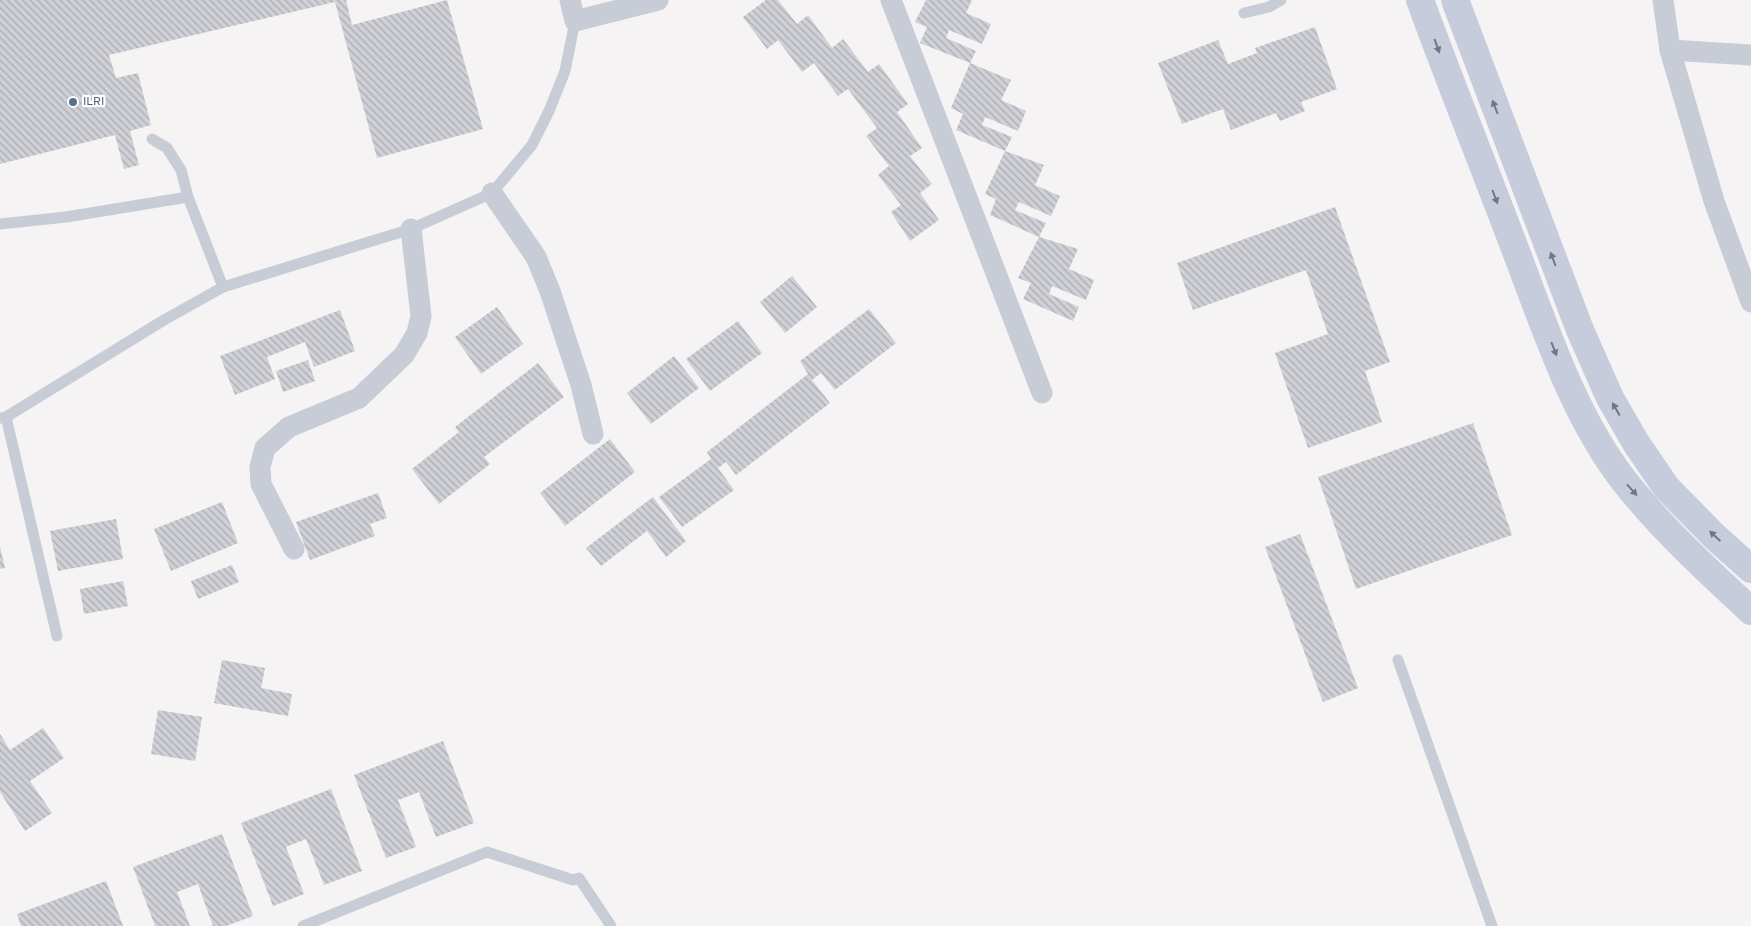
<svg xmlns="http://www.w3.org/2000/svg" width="1751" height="926" font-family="Overpass,sans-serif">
<defs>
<pattern id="building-back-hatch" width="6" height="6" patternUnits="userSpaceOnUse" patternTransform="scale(1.25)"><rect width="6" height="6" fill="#cfd1d7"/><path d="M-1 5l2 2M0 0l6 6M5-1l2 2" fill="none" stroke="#aaacb2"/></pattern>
</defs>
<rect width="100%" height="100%" fill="#f5f3f3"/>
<g fill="url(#building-back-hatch)">
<path d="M0 0H346L352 25 447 0 483 129 377 158 335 2 109 55 116 78 138 73 151 125 130 131 139 165 124 169 115 135 0 164Z"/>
<path d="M766 0H778L797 24 808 15 832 48 843 39 868 72 879 64 908 104 897 112 922 148 910 156 932 184 920 193 939 220 910 241 891 212 901 205 878 175 889 166 866 136 877 128 848 89 838 96 814 63 802 72 778 40 767 49 743 17Z"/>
<path d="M926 0H972L966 13 991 24 982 44 949 30 946 38 976 51 970 63 1011 80 1001 100 1026 111 1018 131 985 117 982 125 1012 137 1005 151 1044 165 1035 185 1060 196 1051 216 1019 202 1015 210 1046 223 1039 237 990 215 996 199 985 194 1005 151 956 130 963 114 951 108 970 63 920 43 927 27 915 22Z"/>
<path d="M1315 27 1337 89 1301 102 1305 111 1280 121 1276 113 1231 130 1223 109 1182 124 1158 63 1218 40 1228 64 1257 53 1255 48Z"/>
<path d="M1335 207 1390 362 1365 371 1382 422 1308 448 1275 353 1328 334 1306 270 1193 310 1177 263Z"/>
<path d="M1039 237 1078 249 1069 269 1094 280 1086 300 1052 286 1049 294 1079 307 1073 321 1023 299 1031 283 1018 278Z"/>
<path d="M792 276 817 307 785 333 760 302Z"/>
<path d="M497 307 523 344 481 374 455 337Z"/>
<path d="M869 309 896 343 835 390 821 373 812 380 830 403 736 475 726 462 718 468 734 490 682 527 659 497 711 459 707 452 808 374 800 361Z"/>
<path d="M340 310 355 351 314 367 305 342 267 357 275 379 235 395 220 356Z"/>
<path d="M738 321 762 353 710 391 686 359Z"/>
<path d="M674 356 699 388 651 424 627 393Z"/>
<path d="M308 360 315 381 283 392 276 371Z"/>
<path d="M538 363 564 397 484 457 490 464 439 504 412 469 459 432 455 427Z"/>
<path d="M1473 423 1512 535 1356 589 1318 477Z"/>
<path d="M610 439 635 472 565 526 540 493Z"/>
<path d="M378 493 387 518 370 524 375 536 310 560 296 522Z"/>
<path d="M653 497 686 541 666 557 647 531 601 566 586 548Z"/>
<path d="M222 502 238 543 171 571 154 529Z"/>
<path d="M116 519 123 559 58 571 50 531Z"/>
<path d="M1300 534 1358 688 1323 702 1265 547Z"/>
<path d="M0 547 5 568 0 569Z"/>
<path d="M232 565 239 582 198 599 191 581Z"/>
<path d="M123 581 128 606 84 614 80 589Z"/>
<path d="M222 660 265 668 261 688 292 694 288 716 214 703Z"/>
<path d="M158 710 202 717 195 761 151 754Z"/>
<path d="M43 728 64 758 30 781 52 813 25 831 0 792V734L10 750Z"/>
<path d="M443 741 474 823 436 837 419 792 398 800 416 847 386 858 354 775Z"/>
<path d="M331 789 362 871 324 885 306 839 286 847 304 894 273 906 241 823Z"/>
<path d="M222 834 253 916 226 926H213L198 884 177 892 190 926H155L133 867Z"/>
<path d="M106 881 123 926H21L17 914Z"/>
</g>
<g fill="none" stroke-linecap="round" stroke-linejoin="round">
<g stroke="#c7ccd7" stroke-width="11">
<path d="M1244 13 1269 7 1281 0"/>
<path d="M152 139 167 148 181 170 188 197 223 287"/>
<path d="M0 224 66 217 188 197"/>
<path d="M6 417 57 636"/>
<path d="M0 418 6 417 164 320 223 287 411 229 492 193 532 145 549 111 565 71 575 21"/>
<path d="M1398 660 1492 926"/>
<path d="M303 926 487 852 573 880 579 878 611 926"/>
</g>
<g stroke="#c7ccd7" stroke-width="21">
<path d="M570 0 575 21 658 0"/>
<path d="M891 0 1042 393"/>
<path d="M1663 0 1670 50 1714 201 1751 302"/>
<path d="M1670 50 1751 55"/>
<path d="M492 193 536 257 550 291 581 385 593 434"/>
<path d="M294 549 261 484 260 467 265 448 289 427 359 398 404 355 417 333 421 316 411 229"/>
</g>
<g stroke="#c6ccdb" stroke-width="28">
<path d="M1420 0C1451 85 1485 169 1517 254 1546 330 1574 417 1625 482 1662 529 1707 570 1751 611"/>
<path d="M1455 0 1580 330 1610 398 1636 443 1666 487 1714 536 1751 569"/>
</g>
</g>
<defs><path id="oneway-solid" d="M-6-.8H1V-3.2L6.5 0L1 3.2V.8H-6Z" transform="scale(1.25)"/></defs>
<g fill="#6f7786">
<use href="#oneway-solid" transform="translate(1437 46) rotate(70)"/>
<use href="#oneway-solid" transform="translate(1495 107) rotate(-111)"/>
<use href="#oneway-solid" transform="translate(1495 197) rotate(69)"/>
<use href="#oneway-solid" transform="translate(1553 259) rotate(-111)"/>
<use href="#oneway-solid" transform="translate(1554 349) rotate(69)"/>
<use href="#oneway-solid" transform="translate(1616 409) rotate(-120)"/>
<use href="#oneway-solid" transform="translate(1632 490) rotate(48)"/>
<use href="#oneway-solid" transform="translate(1715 536) rotate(-137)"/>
</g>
<circle fill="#5c6f8a" stroke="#fff" stroke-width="2" cx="73" cy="102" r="5"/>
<g text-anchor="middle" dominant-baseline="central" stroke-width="4.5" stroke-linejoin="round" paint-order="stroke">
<g font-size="12" fill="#4e5e75" stroke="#fff" text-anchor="start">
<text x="83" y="102">ILRI</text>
</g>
</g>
</svg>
